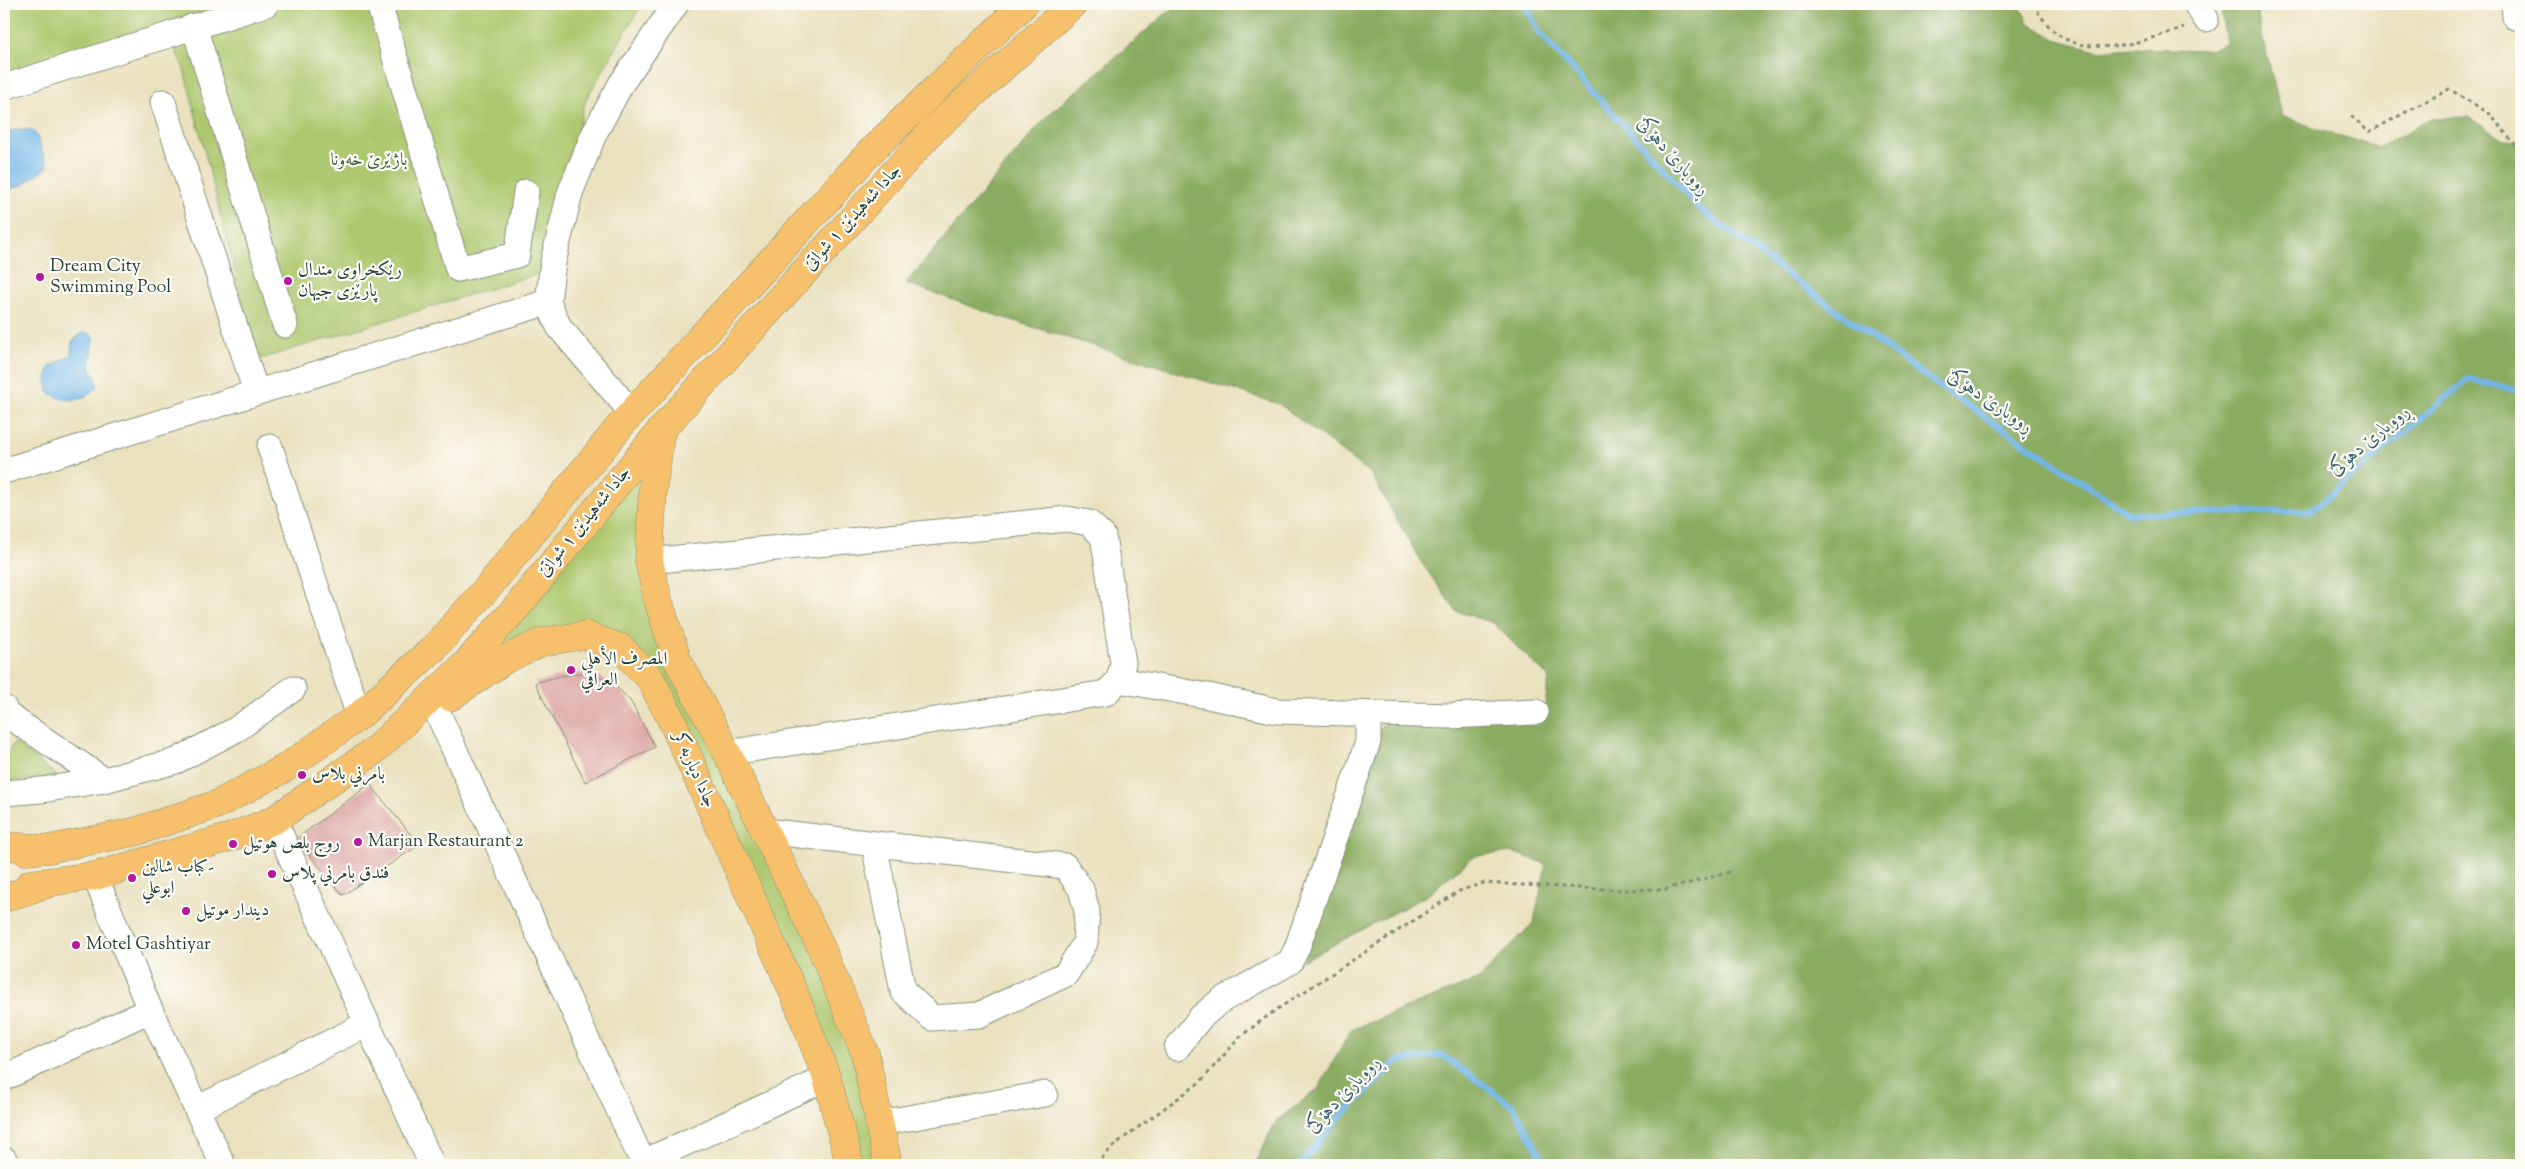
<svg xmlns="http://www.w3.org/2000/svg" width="2525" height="1169" font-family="'Sorts Mill Goudy',Amiri,serif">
<rect width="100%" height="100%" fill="#fdfcf7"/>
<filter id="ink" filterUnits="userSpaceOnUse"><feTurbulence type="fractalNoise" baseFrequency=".02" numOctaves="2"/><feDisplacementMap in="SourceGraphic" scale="10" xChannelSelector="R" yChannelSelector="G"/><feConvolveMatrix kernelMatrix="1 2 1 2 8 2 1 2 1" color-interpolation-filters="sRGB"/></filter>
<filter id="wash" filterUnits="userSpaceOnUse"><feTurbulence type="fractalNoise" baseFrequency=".0096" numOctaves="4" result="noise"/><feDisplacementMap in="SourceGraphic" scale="20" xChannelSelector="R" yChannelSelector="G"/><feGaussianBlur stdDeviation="1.12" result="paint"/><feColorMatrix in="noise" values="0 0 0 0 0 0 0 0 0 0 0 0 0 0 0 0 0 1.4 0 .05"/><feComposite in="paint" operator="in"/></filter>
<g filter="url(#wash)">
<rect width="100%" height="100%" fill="#eae1be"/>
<g fill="#adc86e" stroke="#668251">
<path d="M4 4H642L586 99 541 273 257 360 184 69 173 45 4 82Z"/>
<path d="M661 430 658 600 820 945 888 1165H850L827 1078 650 678 585 635 463 667Z"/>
<path d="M14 742 57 776 4 782V761Z"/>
</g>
<path fill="#8aac61" stroke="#54744a" d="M1177 4H2018L2029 23 2055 39 2100 51 2132 48 2209 50 2226 43 2220 4H2257L2259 24 2282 115 2319 130 2380 147 2432 118 2469 117 2503 140 2521 141V1165H1254L1276 1121 1318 1089 1351 1030 1479 979 1534 922 1546 864 1512 852 1474 856 1426 896 1303 961 1382 724 1544 711 1549 678 1493 623 1456 611 1421 562 1371 474 1279 404 992 314 906 283 1048 115Z"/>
<g fill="#72b6e8" stroke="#487a8e">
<path d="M19 129 32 130 36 134 48 167 22 185 4 191V133Z"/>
<path d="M83 333H89L94 338 90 367 97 381V387C84 403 63 403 48 392L47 375 50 367 71 355 72 341Z"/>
</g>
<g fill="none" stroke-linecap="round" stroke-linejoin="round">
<g stroke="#72b6e8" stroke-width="6">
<path d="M1525 4 1539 32 1701 210 1936 384 2130 514 2311 511 2468 379 2521 391"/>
<path d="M1300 1165 1338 1119 1397 1061 1442 1055 1513 1106 1546 1165"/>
</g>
</g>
<g id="blocks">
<g fill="#dba4a3">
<path d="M580 673 600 677 617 687 631 702 655 747 585 782 535 683 560 676Z"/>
<path d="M370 784 419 845 343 895 296 839Z"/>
</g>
</g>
</g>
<g filter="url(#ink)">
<use href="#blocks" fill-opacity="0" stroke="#848f79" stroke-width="1"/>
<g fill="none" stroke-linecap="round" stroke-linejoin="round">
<defs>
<g id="minor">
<path d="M379 4 458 269 517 255 526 192"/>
<path d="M2196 4 2206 19"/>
<path d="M2514 4 2515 17"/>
<path d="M194 26 285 325"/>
<path d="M4 87 266 4"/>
<path d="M163 102 256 392"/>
<path d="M632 413 559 327 548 302 553 262 570 193 594 134 621 84 676 4"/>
<path d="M270 447 359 716"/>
<path d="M4 471 548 302"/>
<path d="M649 561 1067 519 1089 523 1103 536 1123 663 1119 680 1106 693 727 753"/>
<path d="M1119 680 1208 696 1277 711 1450 716 1536 712"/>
<path d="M435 707 638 1152 646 1161 827 1078"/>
<path d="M4 708 6 714 104 780"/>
<path d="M4 793 42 790 104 780 176 761 237 729 293 689"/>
<path d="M274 820 432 1165"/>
<path d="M765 831 1065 866 1081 889 1087 911 1085 943 1066 974 979 1015 932 1018 903 991 874 844"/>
<path d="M95 876 150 1010 223 1165"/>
<path d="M1177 1048 1200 1018 1220 1001 1290 962 1297 948 1368 742V715"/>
<path d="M4 1078 150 1010"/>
<path d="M197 1109 367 1024"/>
<path d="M880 1123 1045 1094"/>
<path d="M4 1159 7 1165"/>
</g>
<g id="major">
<path d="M661 430 653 488 649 561 658 600 677 659 727 753 820 945 865 1053 888 1165"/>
<path d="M450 697 506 659 542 642 585 635 621 648 650 678 673 723 796 998 827 1078 850 1165"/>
<path d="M25 851 49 849 134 832 218 804 287 767 359 716 434 648 488 587 620 426 873 149 1024 4"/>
<path d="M30 884 95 876 231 837 274 820 374 751 463 667 517 607 661 430 932 131 1073 4"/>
</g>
<g id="highway">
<path d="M4 846 49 849"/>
<path d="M4 898 53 882"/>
</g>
</defs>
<use href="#minor" stroke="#848f79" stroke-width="27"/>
<use href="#major" stroke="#848f79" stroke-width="29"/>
<use href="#highway" stroke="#848f79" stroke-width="29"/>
<g stroke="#848f79" stroke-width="3" stroke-dasharray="4 4" stroke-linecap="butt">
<path d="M2033 4C2040 15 2047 26 2057 34 2093 59 2147 41 2184 27"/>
<path d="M2351 116 2369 132 2449 89 2490 114 2521 152"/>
<path d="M1096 1165 1113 1146 1200 1082 1241 1036 1273 1012 1459 891 1484 883 1620 890 1666 889 1734 871"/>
</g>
<use href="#minor" stroke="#fff" stroke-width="25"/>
<use href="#major" stroke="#f7c06c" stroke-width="28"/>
<use href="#highway" stroke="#f7c06c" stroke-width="28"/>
</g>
</g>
<g fill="#b5179e" stroke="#fdfcf7" stroke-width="2">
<circle cx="40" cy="277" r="5"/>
<circle cx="288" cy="281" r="5"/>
<circle cx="571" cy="670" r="5"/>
<circle cx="302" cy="775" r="5"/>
<circle cx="358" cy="842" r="5"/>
<circle cx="233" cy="844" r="5"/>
<circle cx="272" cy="874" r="5"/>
<circle cx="132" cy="878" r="5"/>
<circle cx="186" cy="911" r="5"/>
<circle cx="76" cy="945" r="5"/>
</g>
<g text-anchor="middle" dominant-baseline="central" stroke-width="4.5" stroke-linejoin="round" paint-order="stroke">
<g font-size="18" fill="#426042" stroke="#fdfcf7">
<text x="369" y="161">باژێرێ خه‌ونا</text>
</g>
<g font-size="18" fill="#1f3d34" stroke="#fdfcf7">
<text transform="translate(853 218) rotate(-48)">جادا شەهیدێن ١ شواتێ</text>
<text transform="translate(585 522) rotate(-51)">جادا شەهیدێن ١ شواتێ</text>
<text transform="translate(694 770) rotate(66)">جادا دیاربه‌كر</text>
</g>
<g font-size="18" fill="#1f3d34" stroke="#fdfcf7" text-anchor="start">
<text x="50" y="267">Dream City<tspan x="50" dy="21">Swimming Pool</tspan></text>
<text x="298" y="271">رێکخراوی مندال<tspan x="298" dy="21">پارێزی جیهان</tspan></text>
<text x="581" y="660">المصرف الأهلي<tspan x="581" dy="21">العراقي</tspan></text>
<text x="312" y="775">بامرني بلاس</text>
<text x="368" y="842">Marjan Restaurant 2</text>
<text x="243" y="844">روج بلص هوتيل</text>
<text x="142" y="868">كباب شالين-<tspan x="142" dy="21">ابوعلي</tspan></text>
<text x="282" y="874">فندق بامرني پلاس</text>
<text x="196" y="911">ديندار موتيل</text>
<text x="86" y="945">Motel Gashtiyar</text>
</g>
<g font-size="19" font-style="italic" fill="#38616a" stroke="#fdfcf7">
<text transform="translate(1673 157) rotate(48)">ڕووبارێ دهۆكێ</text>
<text transform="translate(1990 402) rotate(34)">ڕووبارێ دهۆكێ</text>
<text transform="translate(2370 441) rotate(-40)">ڕووبارێ دهۆكێ</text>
<text transform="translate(1344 1095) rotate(-46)">ڕووبارێ دهۆكێ</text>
</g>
</g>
<rect width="2525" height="1169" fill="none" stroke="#fdfcf7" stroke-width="20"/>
</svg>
